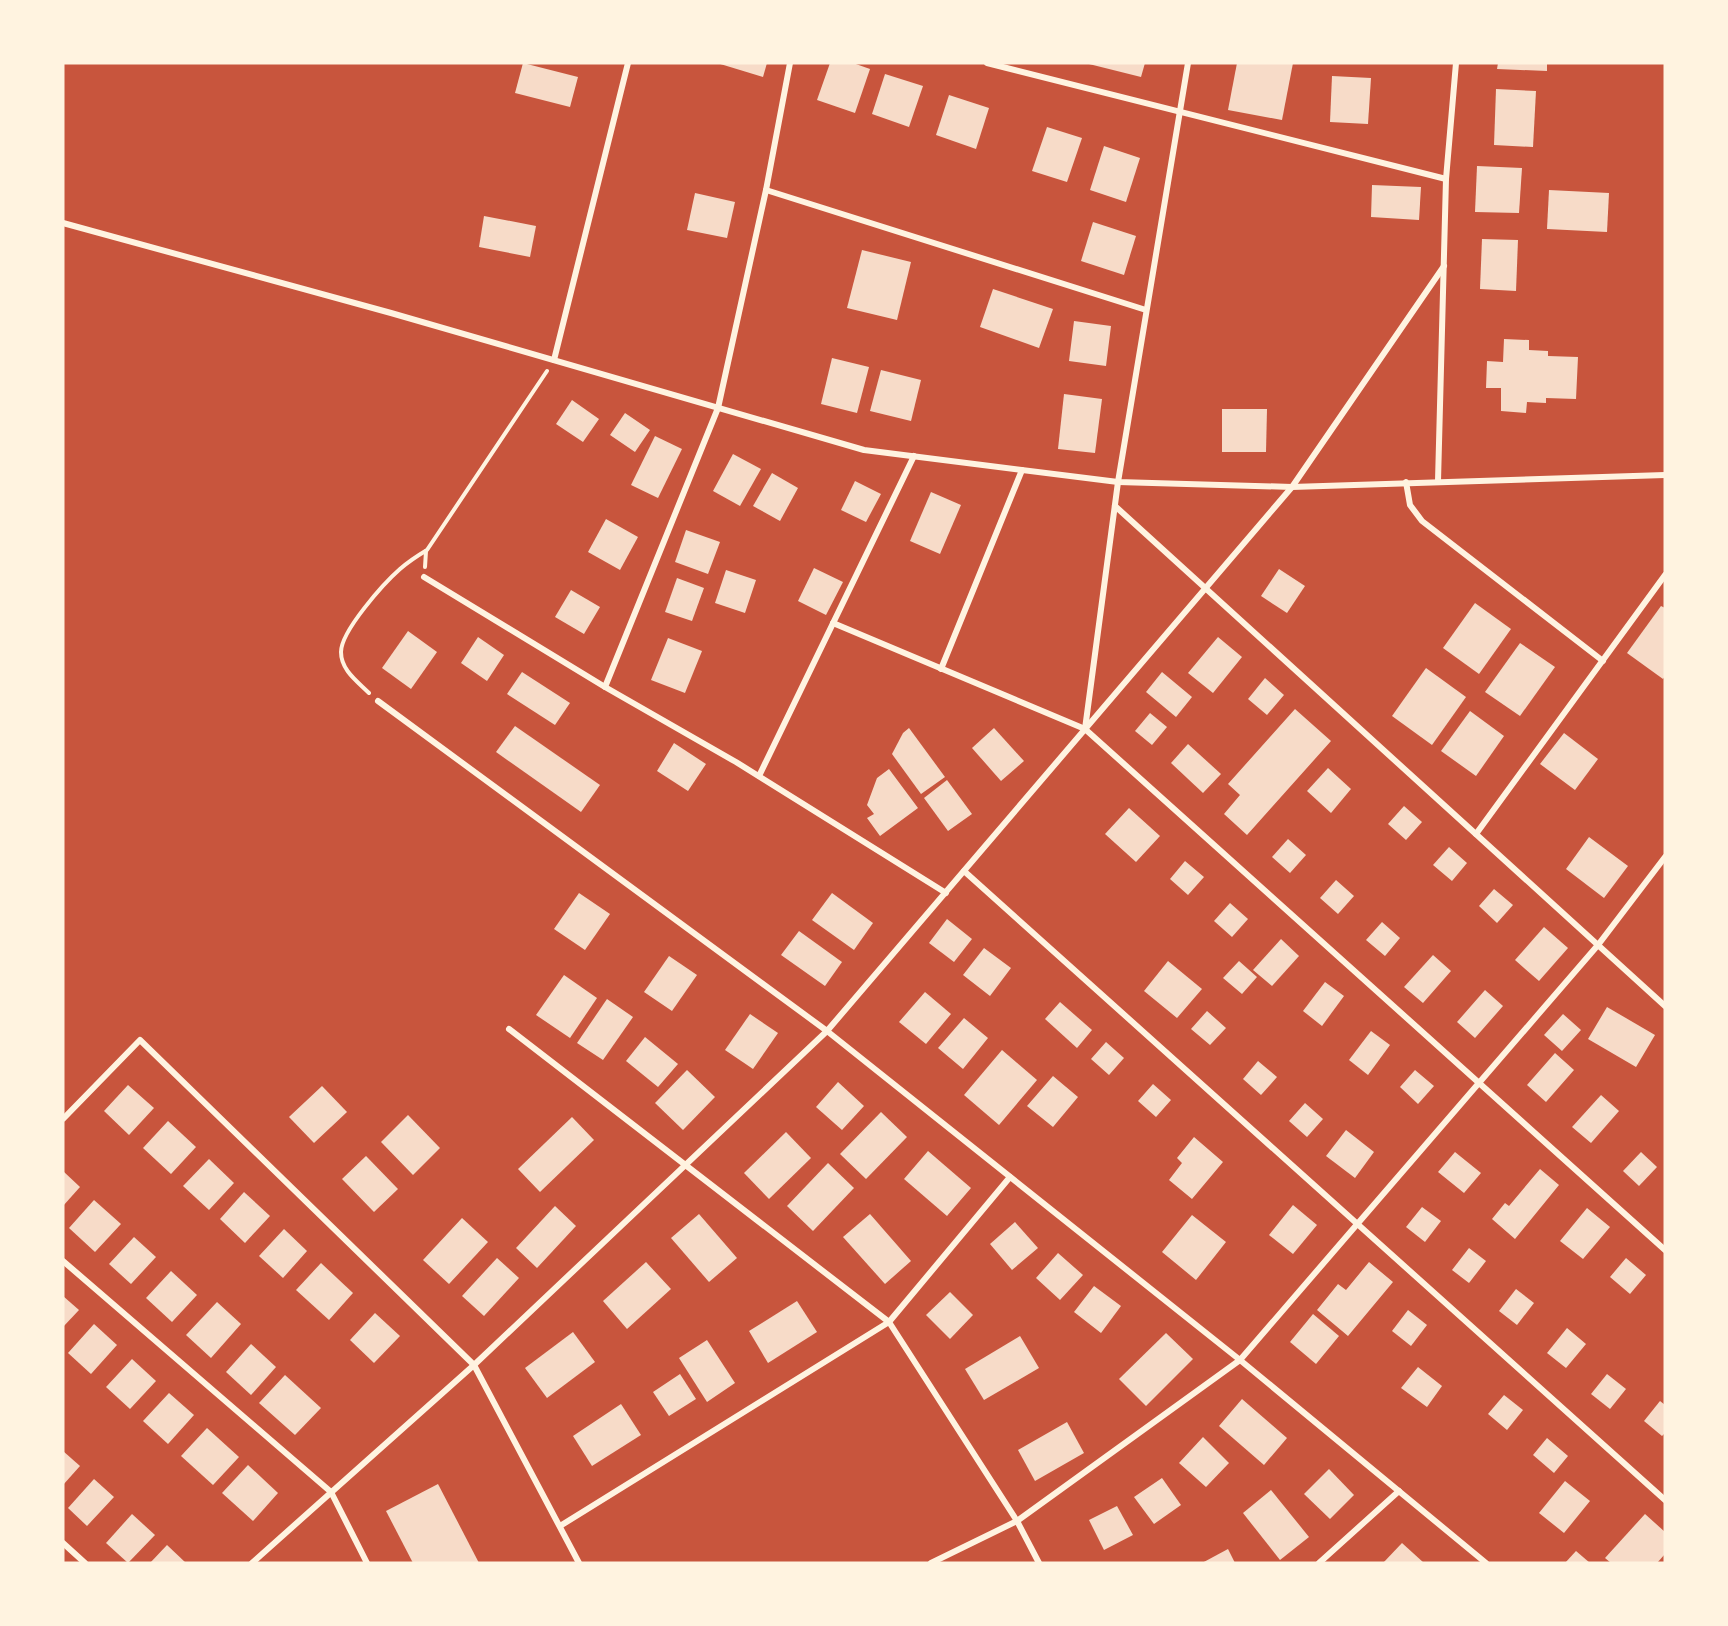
<svg xmlns="http://www.w3.org/2000/svg" width="1728" height="1626" font-family="'Source Serif 4',serif">
<rect width="100%" height="100%" fill="#c8553d"/>
<g fill="#f7dbc8">
<path d="M523 63 578 77 570 107 515 93Z"/>
<path d="M717 63H767L763 77Z"/>
<path d="M830 63H853L870 69 855 113 817 100Z"/>
<path d="M1085 63H1145L1141 77Z"/>
<path d="M1237 63H1293L1282 120 1228 110Z"/>
<path d="M1498 63H1547V71L1497 69Z"/>
<path d="M885 74 923 86 909 127 872 114Z"/>
<path d="M1332 76 1371 78 1368 124 1330 122Z"/>
<path d="M1496 89 1536 91 1533 147 1494 145Z"/>
<path d="M949 95 989 108 976 149 936 135Z"/>
<path d="M1047 127 1082 138 1067 182 1032 171Z"/>
<path d="M1104 146 1140 158 1126 202 1090 190Z"/>
<path d="M1477 166 1522 168 1519 213 1475 212Z"/>
<path d="M1372 185 1421 187 1419 220 1371 217Z"/>
<path d="M1549 190 1609 193 1607 232 1547 229Z"/>
<path d="M695 193 735 202 727 238 687 230Z"/>
<path d="M484 216 536 226 530 257 479 247Z"/>
<path d="M1093 222 1136 236 1124 275 1081 261Z"/>
<path d="M1482 239 1518 240 1516 291 1480 289Z"/>
<path d="M862 250 911 262 897 320 847 308Z"/>
<path d="M993 289 1053 309 1039 348 980 327Z"/>
<path d="M1074 321 1111 326 1106 366 1069 361Z"/>
<path d="M1504 339 1529 340V350L1548 351V356L1578 357 1576 399 1546 398V403L1527 402 1526 413 1501 411V388H1486L1487 361 1503 362Z"/>
<path d="M832 358 869 367 857 413 821 404Z"/>
<path d="M881 370 921 380 911 421 870 411Z"/>
<path d="M1064 394 1102 399 1095 453 1058 449Z"/>
<path d="M572 400 599 419 583 442 556 424Z"/>
<path d="M1222 409H1267L1266 452H1222Z"/>
<path d="M625 413 650 430 635 452 610 435Z"/>
<path d="M655 436 682 449 658 498 631 485Z"/>
<path d="M733 454 761 469 740 506 713 491Z"/>
<path d="M772 473 798 488 780 521 753 506Z"/>
<path d="M855 481 881 494 866 522 841 510Z"/>
<path d="M931 492 961 505 940 554 910 541Z"/>
<path d="M606 519 638 537 620 570 588 552Z"/>
<path d="M686 530 720 542 708 574 675 562Z"/>
<path d="M814 568 843 582 826 615 798 601Z"/>
<path d="M1279 569 1305 586 1287 613 1261 596Z"/>
<path d="M726 570 756 580 745 613 715 603Z"/>
<path d="M677 578 704 588 692 621 665 612Z"/>
<path d="M571 590 600 607 584 634 555 617Z"/>
<path d="M1475 603 1511 629 1479 674 1443 648Z"/>
<path d="M1661 606 1665 608V676L1663 679 1627 653Z"/>
<path d="M408 631 437 652 411 689 382 668Z"/>
<path d="M478 637 504 655 487 681 461 663Z"/>
<path d="M1218 637 1242 657 1213 693 1188 673Z"/>
<path d="M668 638 702 651 685 693 651 680Z"/>
<path d="M1520 643 1555 667 1520 716 1485 692Z"/>
<path d="M1426 668 1466 697 1432 745 1392 716Z"/>
<path d="M522 672 570 703 555 725 507 694Z"/>
<path d="M1162 672 1192 697 1176 717 1146 692Z"/>
<path d="M1265 678 1284 695 1267 715 1248 699Z"/>
<path d="M1295 709 1331 741 1247 835 1224 814 1240 795 1228 784Z"/>
<path d="M1470 711 1504 736 1476 776 1441 751Z"/>
<path d="M1150 713 1167 727 1152 745 1135 731Z"/>
<path d="M515 726 600 785 581 812 496 752Z"/>
<path d="M909 728 945 777 921 794 892 754 903 733Z"/>
<path d="M994 728 1024 761 1001 781 972 748Z"/>
<path d="M1564 733 1598 759 1575 790 1540 764Z"/>
<path d="M674 743 706 764 688 791 657 771Z"/>
<path d="M1188 744 1221 774 1203 793 1171 763Z"/>
<path d="M1328 768 1351 789 1331 813 1307 791Z"/>
<path d="M889 769 918 808 880 836 867 818 874 814 867 805 877 778Z"/>
<path d="M947 780 972 814 948 831 924 798Z"/>
<path d="M1404 806 1422 822 1406 840 1388 824Z"/>
<path d="M1129 808 1160 836 1136 862 1105 834Z"/>
<path d="M1589 837 1628 866 1604 898 1566 869Z"/>
<path d="M1288 839 1306 855 1290 873 1272 857Z"/>
<path d="M1449 847 1467 863 1452 881 1433 865Z"/>
<path d="M1185 861 1204 877 1188 895 1170 879Z"/>
<path d="M1336 880 1354 896 1338 914 1320 898Z"/>
<path d="M1494 889 1513 905 1497 923 1479 906Z"/>
<path d="M579 893 610 914 585 950 554 929Z"/>
<path d="M832 893 873 923 854 950 812 920Z"/>
<path d="M1230 903 1248 919 1232 937 1214 921Z"/>
<path d="M947 919 972 939 954 962 929 943Z"/>
<path d="M1382 922 1400 938 1385 956 1366 940Z"/>
<path d="M1544 927 1568 948 1539 981 1515 960Z"/>
<path d="M799 931 842 962 825 986 781 955Z"/>
<path d="M1281 939 1299 956 1272 986 1253 970Z"/>
<path d="M984 948 1011 968 990 996 963 975Z"/>
<path d="M1433 955 1451 971 1423 1003 1404 987Z"/>
<path d="M669 956 697 975 672 1011 644 992Z"/>
<path d="M1168 961 1202 989 1177 1018 1144 991Z"/>
<path d="M1239 961 1257 977 1242 994 1223 978Z"/>
<path d="M564 975 597 998 570 1038 536 1015Z"/>
<path d="M1325 982 1344 996 1322 1026 1303 1011Z"/>
<path d="M1485 990 1503 1006 1475 1038 1457 1022Z"/>
<path d="M925 992 951 1014 926 1044 899 1022Z"/>
<path d="M607 999 633 1017 603 1060 577 1043Z"/>
<path d="M1060 1002 1092 1030 1077 1048 1045 1019Z"/>
<path d="M1607 1007 1655 1035 1636 1067 1588 1039Z"/>
<path d="M1207 1011 1226 1028 1210 1045 1191 1029Z"/>
<path d="M750 1014 778 1033 753 1069 725 1050Z"/>
<path d="M1563 1014 1581 1030 1562 1051 1544 1035Z"/>
<path d="M964 1018 988 1038 963 1069 938 1048Z"/>
<path d="M1371 1031 1390 1045 1368 1075 1349 1060Z"/>
<path d="M645 1037 678 1064 658 1087 626 1061Z"/>
<path d="M1106 1042 1124 1058 1109 1075 1091 1059Z"/>
<path d="M1002 1050 1037 1080 999 1125 964 1095Z"/>
<path d="M1555 1053 1574 1070 1546 1102 1527 1085Z"/>
<path d="M1258 1061 1277 1077 1261 1095 1243 1079Z"/>
<path d="M687 1070 715 1097 683 1130 655 1103Z"/>
<path d="M1415 1070 1434 1086 1418 1104 1400 1087Z"/>
<path d="M1053 1076 1078 1097 1053 1127 1027 1106Z"/>
<path d="M838 1082 864 1106 842 1130 816 1107Z"/>
<path d="M1153 1084 1171 1100 1156 1117 1138 1101Z"/>
<path d="M128 1085 154 1108 129 1135 104 1111Z"/>
<path d="M322 1086 347 1112 314 1143 289 1117Z"/>
<path d="M1601 1095 1619 1111 1591 1143 1572 1127Z"/>
<path d="M1305 1103 1323 1119 1307 1137 1289 1121Z"/>
<path d="M881 1112 907 1137 866 1179 840 1154Z"/>
<path d="M408 1115 440 1148 413 1175 381 1142Z"/>
<path d="M572 1117 594 1140 540 1192 518 1169Z"/>
<path d="M168 1121 196 1147 171 1174 143 1148Z"/>
<path d="M1346 1130 1374 1152 1355 1178 1326 1156Z"/>
<path d="M786 1132 811 1158 769 1199 744 1173Z"/>
<path d="M1194 1137 1223 1162 1192 1199 1169 1180 1182 1163 1177 1158Z"/>
<path d="M928 1151 971 1188 947 1216 904 1179Z"/>
<path d="M1455 1152 1481 1173 1464 1193 1438 1172Z"/>
<path d="M1641 1152 1657 1167 1639 1186 1623 1171Z"/>
<path d="M366 1156 398 1189 374 1212 342 1179Z"/>
<path d="M209 1159 234 1183 209 1210 183 1186Z"/>
<path d="M828 1163 854 1188 813 1231 787 1206Z"/>
<path d="M1540 1169 1559 1185 1515 1239 1492 1219 1505 1203 1509 1206Z"/>
<path d="M63 1171 80 1187 63 1206Z"/>
<path d="M244 1192 270 1216 245 1243 220 1219Z"/>
<path d="M94 1200 121 1224 95 1252 69 1228Z"/>
<path d="M1293 1205 1317 1225 1293 1254 1269 1235Z"/>
<path d="M555 1206 576 1226 537 1268 516 1248Z"/>
<path d="M1422 1207 1441 1221 1425 1242 1406 1227Z"/>
<path d="M1587 1208 1610 1227 1583 1259 1560 1241Z"/>
<path d="M699 1214 737 1258 709 1282 671 1238Z"/>
<path d="M870 1214 911 1261 885 1284 843 1237Z"/>
<path d="M1192 1215 1226 1242 1196 1280 1162 1252Z"/>
<path d="M462 1218 488 1242 449 1284 423 1260Z"/>
<path d="M1015 1222 1038 1248 1012 1270 990 1244Z"/>
<path d="M284 1229 307 1251 283 1278 259 1256Z"/>
<path d="M134 1237 156 1257 131 1284 109 1264Z"/>
<path d="M1469 1248 1486 1261 1469 1283 1452 1270Z"/>
<path d="M1058 1253 1083 1275 1060 1300 1036 1278Z"/>
<path d="M497 1258 519 1278 484 1316 462 1296Z"/>
<path d="M1626 1258 1646 1275 1630 1294 1610 1277Z"/>
<path d="M646 1262 671 1289 627 1329 603 1301Z"/>
<path d="M1369 1262 1393 1282 1348 1336 1317 1310 1338 1284 1346 1290Z"/>
<path d="M321 1263 353 1293 329 1320 296 1290Z"/>
<path d="M171 1271 197 1295 172 1322 146 1298Z"/>
<path d="M1094 1286 1121 1306 1101 1333 1074 1312Z"/>
<path d="M1516 1289 1534 1303 1517 1325 1499 1311Z"/>
<path d="M950 1292 973 1315 950 1339 926 1315Z"/>
<path d="M63 1296 79 1310 63 1327Z"/>
<path d="M797 1301 817 1332 768 1363 749 1331Z"/>
<path d="M217 1302 241 1324 211 1358 186 1335Z"/>
<path d="M1408 1310 1427 1325 1411 1346 1392 1331Z"/>
<path d="M375 1313 400 1336 374 1363 350 1340Z"/>
<path d="M1313 1314 1339 1336 1316 1364 1290 1342Z"/>
<path d="M94 1324 117 1345 91 1374 68 1353Z"/>
<path d="M1567 1328 1586 1344 1566 1368 1547 1353Z"/>
<path d="M573 1332 595 1362 547 1398 525 1368Z"/>
<path d="M1166 1333 1193 1359 1146 1406 1119 1379Z"/>
<path d="M1020 1336 1039 1368 984 1400 965 1369Z"/>
<path d="M707 1340 735 1383 707 1402 679 1358Z"/>
<path d="M251 1344 276 1367 251 1395 226 1372Z"/>
<path d="M132 1359 156 1381 130 1409 106 1387Z"/>
<path d="M1418 1367 1442 1386 1427 1407 1401 1388Z"/>
<path d="M680 1374 696 1399 669 1416 653 1392Z"/>
<path d="M1607 1374 1626 1389 1610 1409 1591 1394Z"/>
<path d="M285 1375 321 1408 295 1435 259 1403Z"/>
<path d="M169 1393 194 1415 168 1444 143 1421Z"/>
<path d="M1504 1395 1523 1410 1507 1430 1488 1414Z"/>
<path d="M1242 1399 1287 1438 1264 1465 1219 1426Z"/>
<path d="M1660 1401 1665 1405V1433L1662 1436 1644 1421Z"/>
<path d="M621 1404 641 1435 592 1466 573 1436Z"/>
<path d="M1067 1422 1084 1453 1035 1481 1018 1450Z"/>
<path d="M207 1428 239 1457 213 1485 181 1456Z"/>
<path d="M1203 1437 1229 1463 1206 1487 1179 1463Z"/>
<path d="M1547 1438 1568 1456 1554 1473 1533 1455Z"/>
<path d="M63 1451 80 1466 63 1485Z"/>
<path d="M248 1465 278 1493 253 1521 222 1493Z"/>
<path d="M1329 1469 1354 1495 1330 1519 1304 1494Z"/>
<path d="M1162 1478 1181 1505 1154 1524 1134 1497Z"/>
<path d="M94 1479 114 1497 87 1526 68 1508Z"/>
<path d="M1565 1481 1590 1501 1564 1533 1539 1513Z"/>
<path d="M438 1484 479 1563H413L386 1511Z"/>
<path d="M1271 1490 1309 1537 1280 1560 1243 1513Z"/>
<path d="M1117 1506 1133 1535 1104 1550 1089 1520Z"/>
<path d="M132 1514 155 1535 128 1563 106 1543Z"/>
<path d="M1645 1514 1665 1532V1554L1657 1563H1611L1605 1558Z"/>
<path d="M1402 1543 1424 1563H1383Z"/>
<path d="M167 1545 186 1563H150Z"/>
<path d="M1228 1549 1235 1563H1202Z"/>
<path d="M1576 1551 1590 1563H1565Z"/>
</g>
<g fill="none" stroke-linecap="round" stroke-linejoin="round">
<g stroke="#fff3e0" stroke-width="4">
<path d="M425 567 426 551"/>
<path d="M369 693C357 681 341 670 341 652 341 631 384 583 400 569 408 562 417 556 427 550L547 371"/>
</g>
<g stroke="#fff3e0" stroke-width="6">
<path d="M987 63 1446 179"/>
<path d="M766 190 1146 310"/>
<path d="M63 223 391 313 864 450 1118 482 1292 487 1665 475"/>
<path d="M554 360 628 63"/>
<path d="M1438 481 1446 179 1456 63"/>
<path d="M1406 482 1410 505 1422 521 1603 661"/>
<path d="M1115 506 1665 1006"/>
<path d="M424 577 605 687 736 762 946 893"/>
<path d="M833 623 1085 729 1665 1250"/>
<path d="M941 669 1022 470"/>
<path d="M605 687 718 408 766 190 790 63"/>
<path d="M378 701 827 1031 1240 1360 1486 1563"/>
<path d="M1085 729 1118 482 1188 63"/>
<path d="M759 776 914 456"/>
<path d="M1476 834 1665 575"/>
<path d="M964 871 1665 1500"/>
<path d="M509 1029 889 1322 1017 1521 1039 1563"/>
<path d="M63 1119 140 1040 474 1365 579 1563"/>
<path d="M63 1261 331 1492 367 1563"/>
<path d="M560 1526 889 1322 1010 1177"/>
<path d="M63 1543 85 1563"/>
<path d="M252 1563 474 1365 827 1031 1292 487 1444 266"/>
<path d="M931 1563 1017 1521 1240 1360 1598 945 1665 857"/>
<path d="M1319 1563 1399 1491"/>
</g>
</g>
<rect width="1728" height="1626" fill="none" stroke="#fff3e0" stroke-width="129"/>
</svg>
